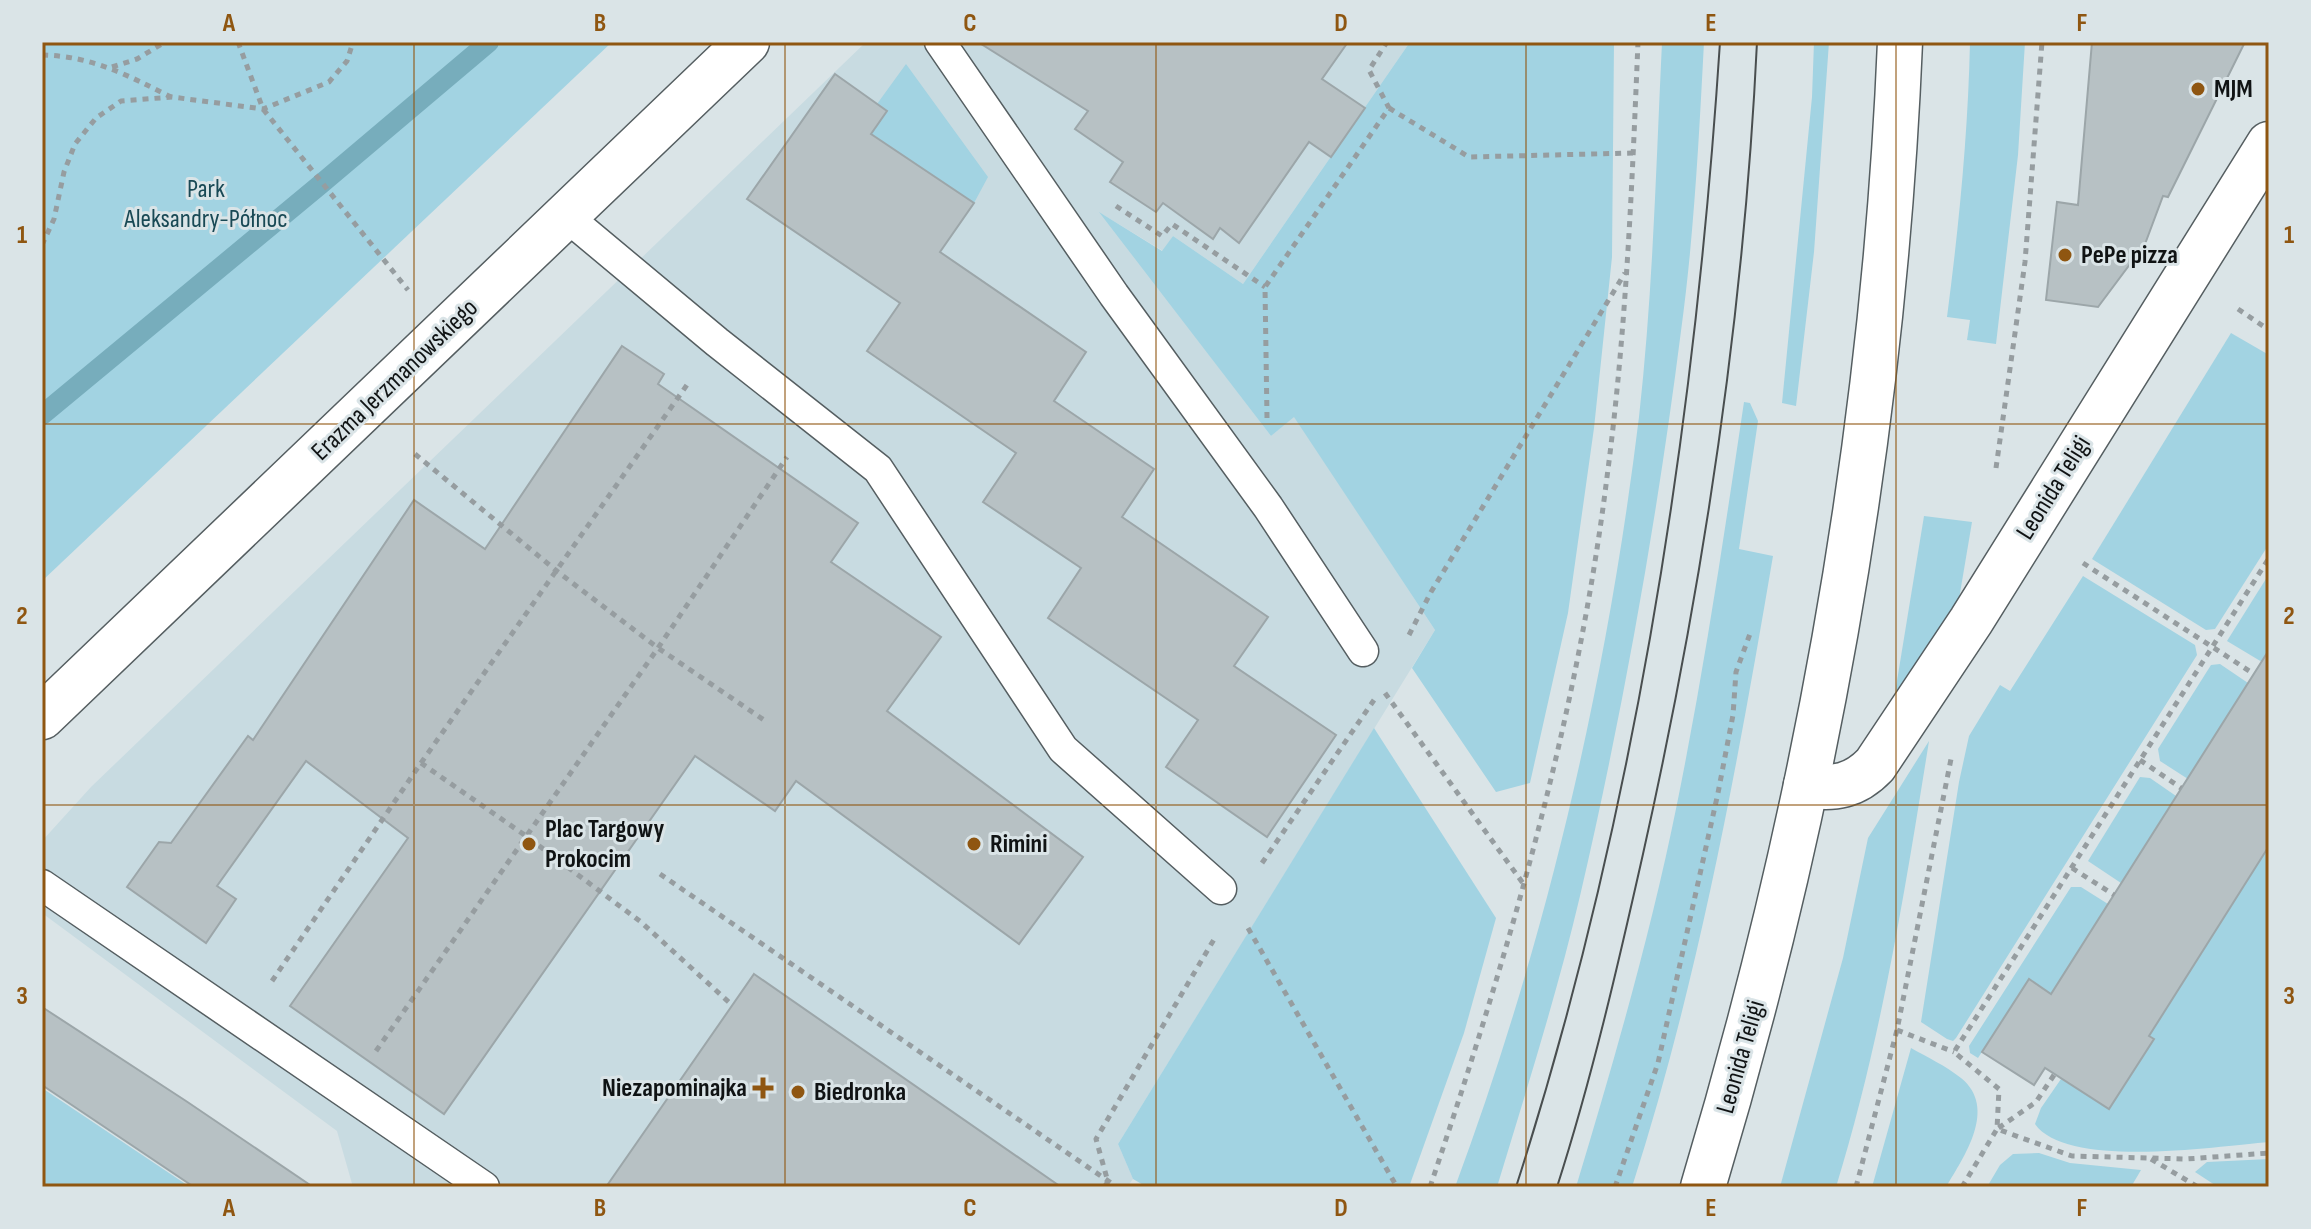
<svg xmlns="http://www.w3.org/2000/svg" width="2311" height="1229" font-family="'Sofia Sans Condensed',sans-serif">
<rect width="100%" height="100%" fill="#dae4e7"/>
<path fill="#c8dbe1" d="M866 42H1410L1243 284 1173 236 1163 251 1102 214 1271 436 1294 416 1435 630 1118 1144 1133 1179 1127 1187H353L337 1131 42 913V841L91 787Z"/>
<g fill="#a2d3e2">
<path d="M42 42H612L42 581Z"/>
<path d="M1410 42H1614L1612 257 1594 428 1568 613 1530 783 1496 792 1412 668 1435 630 1294 417 1271 436 1099 212 1162 251 1173 236 1243 284Z"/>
<path d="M1662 42H1704C1699 138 1694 236 1681 331 1657 520 1623 711 1580 896 1557 994 1526 1091 1497 1187H1455C1547 939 1607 680 1639 417 1653 292 1656 167 1662 42Z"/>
<path d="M1814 42H1829L1814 252 1796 406 1782 403 1812 97Z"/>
<path d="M1970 42H2025L2018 155 1996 344 1967 340 1970 320 1947 317C1959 225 1968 134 1970 42Z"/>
<path d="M906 64 988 177 974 203 871 134 887 111 877 104Z"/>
<path d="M2231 333 2269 355V544L2215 629 2206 630 2092 559Z"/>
<path d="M1744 402 1750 403 1758 421 1739 549 1773 556C1737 768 1698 982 1632 1187H1576C1614 1061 1651 933 1677 804 1704 671 1724 536 1744 402Z"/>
<path d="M1924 516 1972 522 1958 605 1895 693Z"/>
<path d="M2269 574V651L2262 662 2227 641Z"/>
<path d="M2083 576 2195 645 2197 655 1956 1038 1953 1041 1947 1039 1921 1022 1959 782 1969 736 2000 685 2010 691Z"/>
<path d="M2220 664 2248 683 2188 779 2160 761 2158 749 2211 665Z"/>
<path d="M1374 728 1496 918 1464 1033 1409 1187H1147L1133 1179 1118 1144Z"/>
<path d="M1929 741C1905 891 1881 1041 1836 1187H1780L1843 958 1868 838Z"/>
<path d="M2140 777 2150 778 2176 796 2121 883 2088 861Z"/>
<path d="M2269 846V1142C2219 1146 2067 1170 2035 1124L2041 1108 2061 1079 2109 1109 2149 1036Z"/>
<path d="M2071 887H2081L2108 904 2051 994 2029 979 1978 1058 1970 1053 1969 1046Z"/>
<path d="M1911 1048C1927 1057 1946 1066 1961 1078 1998 1108 1964 1157 1946 1187H1872Z"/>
<path d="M42 1088 190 1187H42Z"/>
<path d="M2039 1153 2070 1163 2141 1170 2131 1187H1987L2000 1165 2013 1154Z"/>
<path d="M2269 1159V1187H2218L2195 1172 2207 1162Z"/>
</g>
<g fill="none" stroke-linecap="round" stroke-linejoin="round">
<path stroke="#77adbc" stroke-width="20" d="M42 415 321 184 489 42"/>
</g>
<g fill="#b7c1c4" stroke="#9ca6a9" stroke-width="2">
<path d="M978 42H1348L1322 79 1365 108 1331 157 1309 142 1239 243 1220 228 1213 239 1163 203 1156 212 1110 182 1123 162 1075 129 1088 111Z"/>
<path d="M2092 42H2245L2168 197 2163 196 2145 244 2098 307 2046 300 2057 202 2078 205Z"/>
<path d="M835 74 887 111 871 134 974 203 940 252 1086 352 1054 401 1154 469 1122 517 1268 617 1234 666 1336 735 1267 837 1166 767 1198 720 1048 618 1081 568 983 502 1016 453 867 351 900 303 747 199Z"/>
<path d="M622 346 664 374 658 384 858 523 831 562 941 637 887 711 1083 857 1019 944 796 781 775 811 695 756 444 1114 290 1006 408 838 306 761 217 886 236 899 206 943 127 887 159 842 171 843 248 736 253 740 414 500 485 549Z"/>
<path d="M2269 650V846L2149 1036 2154 1039 2109 1109 2045 1068 2034 1085 1982 1052 2029 979 2051 994Z"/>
<path d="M754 974 1061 1187H606Z"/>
<path d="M42 1007 186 1101 313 1187H194L42 1085Z"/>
</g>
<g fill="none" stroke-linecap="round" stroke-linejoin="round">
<defs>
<g id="lane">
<path d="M940 42 1114 295 1268 507 1363 651"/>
<path d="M566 216 717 342 878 469 1063 749 1221 889"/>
<path d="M42 885 484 1187"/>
</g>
<g id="street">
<path d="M42 717 747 42"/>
<path d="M1806 785C1834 790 1855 786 1875 765L1971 621 2269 144"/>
</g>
<path id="secondary" d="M1703 1187C1815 815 1884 430 1900 42"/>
</defs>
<use href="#lane" stroke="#555e61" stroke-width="33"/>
<use href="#street" stroke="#555e61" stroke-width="47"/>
<use href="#secondary" stroke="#555e61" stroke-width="47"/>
<g stroke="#969da0" stroke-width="5" stroke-dasharray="6 6" stroke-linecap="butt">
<path d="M238 42 263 109 408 290"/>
<path d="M42 55C92 56 127 75 171 97"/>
<path d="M112 67 137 59 165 42"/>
<path d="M1389 108 1469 157 1633 153"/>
<path d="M1116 206 1162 236 1172 224 1265 287"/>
<path d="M42 245 54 219 64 172 75 144 96 118 121 101 172 97 263 109 329 82 347 61 353 42"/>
<path d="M2238 309 2269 330"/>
<path d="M1267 418 1265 287 1389 108 1369 70 1387 42"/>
<path d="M415 454 558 572 658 648 764 720"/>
<path d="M1996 468 2025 262 2042 42"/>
<path d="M2083 563 2254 674"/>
<path d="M1409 635 1431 592 1625 273"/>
<path d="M1385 693 1525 886"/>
<path d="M2140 760 2181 788"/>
<path d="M421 763 526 836 641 922 732 1005"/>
<path d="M1262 863 1374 700"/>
<path d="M2072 868 2114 895"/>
<path d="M660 874 1117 1187"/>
<path d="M1248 928 1397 1187"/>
<path d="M272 981 421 763 689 382"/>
<path d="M1897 1030 1954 1052"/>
<path d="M376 1051 658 648 787 457"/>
<path d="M2054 1075 2036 1102 1997 1129 1999 1089 1954 1052 2269 558"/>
<path d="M2151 1159 2198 1187"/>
<path d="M1104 1187 1108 1182 1096 1139 1216 936"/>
<path d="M1430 1187C1508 956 1577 720 1607 477 1626 333 1632 187 1638 42"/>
<path d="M1615 1187 1658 1063 1718 793 1733 715 1736 672 1751 631"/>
<path d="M1856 1187 1897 1030 1951 759"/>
<path d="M1962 1187 1997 1129 2072 1156 2186 1159 2269 1153"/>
</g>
<use href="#lane" stroke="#fff" stroke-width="30"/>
<use href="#street" stroke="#fff" stroke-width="44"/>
<use href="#secondary" stroke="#fff" stroke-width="44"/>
<g stroke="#494e4f" stroke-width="2">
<path d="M1516 1187C1634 820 1695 426 1720 42"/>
<path d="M1557 1187C1592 1078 1618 965 1643 854 1703 586 1744 316 1757 42"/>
</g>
</g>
<path fill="none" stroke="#8f5611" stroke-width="2" stroke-opacity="0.55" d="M414 42V1187M785 42V1187M1156 42V1187M1526 42V1187M1896 42V1187M42 424H2269M42 805H2269"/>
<g fill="#8f5611" stroke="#dae4e7" stroke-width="3">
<circle cx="2198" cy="89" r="8"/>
<circle cx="2065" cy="255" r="8"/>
<circle cx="529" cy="844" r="8"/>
<circle cx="974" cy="844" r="8"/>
<path d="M759 1076h8v8h8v8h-8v8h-8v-8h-8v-8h8z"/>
<circle cx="798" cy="1092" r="8"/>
</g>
<g text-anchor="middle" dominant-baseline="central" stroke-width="6" stroke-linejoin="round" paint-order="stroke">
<g font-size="26" font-weight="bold" fill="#101314" stroke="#dae4e7" text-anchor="start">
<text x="2214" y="89">MJM</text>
<text x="2081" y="255">PePe pizza</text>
<text x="545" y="829">Plac Targowy<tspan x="545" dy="30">Prokocim</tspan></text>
<text x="990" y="844">Rimini</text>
<text x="747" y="1088" text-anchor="end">Niezapominajka</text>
<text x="814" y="1092">Biedronka</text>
</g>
<g font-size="26" fill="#194955" stroke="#dae4e7">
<text x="206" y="189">Park<tspan x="206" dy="30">Aleksandry-Północ</tspan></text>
</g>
<g font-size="26" fill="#101314" stroke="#dae4e7">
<text transform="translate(395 380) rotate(-44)">Erazma Jerzmanowskiego</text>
<text transform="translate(2054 488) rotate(-58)">Leonida Teligi</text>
<text transform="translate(1741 1057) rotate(-74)">Leonida Teligi</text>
</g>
</g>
<rect width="2311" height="1229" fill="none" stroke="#dae4e7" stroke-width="88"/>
<rect x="44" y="44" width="2223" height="1141" fill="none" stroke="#8f5611" stroke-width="3"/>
<g font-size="26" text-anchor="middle" font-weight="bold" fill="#8f5611">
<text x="229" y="31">A</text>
<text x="600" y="31">B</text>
<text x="970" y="31">C</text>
<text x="1341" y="31">D</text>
<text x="1711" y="31">E</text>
<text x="2082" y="31">F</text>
<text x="22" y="243">1</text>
<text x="2289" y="243">1</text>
<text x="22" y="624">2</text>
<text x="2289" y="624">2</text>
<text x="22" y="1004">3</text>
<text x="2289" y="1004">3</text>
<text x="229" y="1216">A</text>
<text x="600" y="1216">B</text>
<text x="970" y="1216">C</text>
<text x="1341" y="1216">D</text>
<text x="1711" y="1216">E</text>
<text x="2082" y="1216">F</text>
</g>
</svg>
